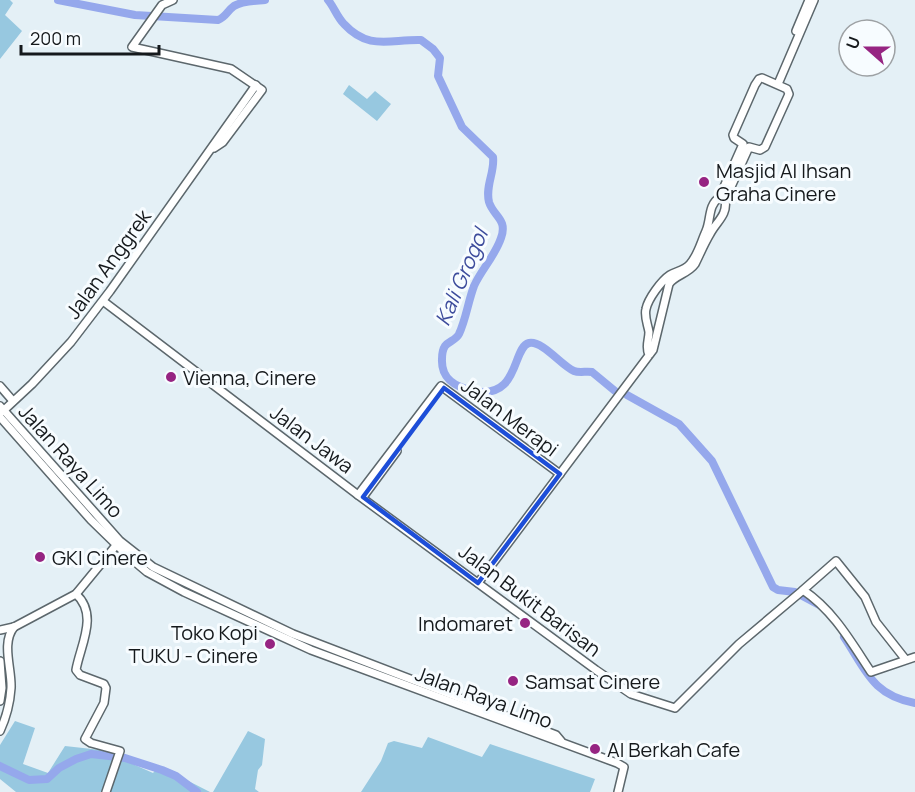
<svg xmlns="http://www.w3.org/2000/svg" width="915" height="792" font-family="Manrope,sans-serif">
<rect width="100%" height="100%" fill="#e4f0f6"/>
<g fill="#97c8e0">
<path d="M0 0H10L13 3 5 15 22 31 0 59Z"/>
<path d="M349 85 367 99 375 91 391 104 377 121 343 94Z"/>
<path d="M15 721 35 728 23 764 48 773 65 746 101 750 153 773 159 766 210 792H16L0 779V745Z"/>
<path d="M248 731 265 739 262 765 258 770 255 789 259 792H213Z"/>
<path d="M428 737 482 757 490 744 595 779 590 792H361L381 761 388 743 394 741 422 748Z"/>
</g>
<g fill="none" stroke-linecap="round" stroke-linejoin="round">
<g stroke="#95a8ec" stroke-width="8">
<path d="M58 0 135 15 218 20C226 17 227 11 234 6 242 1 255 1 265 0"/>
<path d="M328 0C334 7 337 17 344 24 369 51 390 39 421 40L433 49 440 58 438 76 462 127 493 157C495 172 485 186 489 202 493 216 508 219 501 238 495 256 481 270 474 286 468 302 466 319 459 334 456 340 449 341 445 346 443 349 442 356 442 359 441 379 455 387 474 391 520 400 512 347 529 343 542 340 562 366 574 371 579 373 587 371 592 372L615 391"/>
<path d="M627 395 679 424 712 461 773 587 778 590 795 592 823 607"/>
<path d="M844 637C866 670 872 695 915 703"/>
<path d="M0 766 29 780 47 779 59 768 76 759 91 754 109 756 125 758 162 770 176 776 197 792"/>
</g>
<defs>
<g id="secondary">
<path d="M173 0 162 5 132 47 231 69 262 90 223 142 214 148"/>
<path d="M796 31 809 0"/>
<path d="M778 84 814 0"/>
<path d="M103 301 358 495 596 670 631 694 675 708 739 644 802 591"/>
<path d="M0 386 13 401"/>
<path d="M0 406 120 541 153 567 293 634 556 735 561 741"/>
<path d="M2 412 32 384 71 342 110 291 256 85"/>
<path d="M0 417 91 520 128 556 147 572 184 592 311 650 617 763 624 767 618 792"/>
<path d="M358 495 441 386 560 474"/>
<path d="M363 497 397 451"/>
<path d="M478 583 653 350 669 284C675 275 688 274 695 264 700 254 704 244 710 234 716 222 728 215 725 200L749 147 760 150 765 147 789 94 787 89 762 78 759 79 755 85 733 135 734 138 743 144 719 198C708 205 711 220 706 231 701 242 698 255 690 264 684 271 676 271 670 275 661 281 648 299 646 309 644 317 648 325 649 332 649 341 645 346 649 355"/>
<path d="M76 594C99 615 80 646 76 670L80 675 104 684 106 688 104 703 85 739 91 743 120 751 106 792"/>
<path d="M0 630 14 627 76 594 118 543"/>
<path d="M906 660 876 622 865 597 836 561 803 590C834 611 851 642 871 672L915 657"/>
<path d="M0 661 2 688 0 701"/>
<path d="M0 731C6 718 10 703 11 688 12 669 1 643 14 627"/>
</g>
</defs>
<use href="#secondary" stroke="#5c676c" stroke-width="10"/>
<use href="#secondary" stroke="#fff" stroke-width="7"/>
</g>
<path fill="none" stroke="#1d4ed8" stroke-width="4.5" stroke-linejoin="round" d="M444 388 560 474 478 583 363 497Z"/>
<g fill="#962482" stroke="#f7fcff" stroke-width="2">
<circle cx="704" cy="182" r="6"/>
<circle cx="171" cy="377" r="6"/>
<circle cx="40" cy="557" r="6"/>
<circle cx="525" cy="623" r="6"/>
<circle cx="270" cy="644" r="6"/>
<circle cx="513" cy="681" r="6"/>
<circle cx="595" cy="749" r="6"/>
</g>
<g text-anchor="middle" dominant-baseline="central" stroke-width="6" stroke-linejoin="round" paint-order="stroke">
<g font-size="20" fill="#15191c" stroke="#f7fcff" text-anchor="start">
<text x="716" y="170">Masjid Al Ihsan<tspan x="716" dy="23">Graha Cinere</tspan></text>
<text x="183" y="377">Vienna, Cinere</text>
<text x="52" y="557">GKI Cinere</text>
<text x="513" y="623" text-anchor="end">Indomaret</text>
<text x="258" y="632" text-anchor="end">Toko Kopi<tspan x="258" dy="23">TUKU - Cinere</tspan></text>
<text x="525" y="681">Samsat Cinere</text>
<text x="607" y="749">Al Berkah Cafe</text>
</g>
<g font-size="20" fill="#15191c" stroke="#f7fcff">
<text transform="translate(108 264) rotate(-54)">Jalan Anggrek</text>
<text transform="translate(510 417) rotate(37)">Jalan Merapi</text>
<text transform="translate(312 439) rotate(37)">Jalan Jawa</text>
<text transform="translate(71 461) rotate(48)">Jalan Raya Limo</text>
<text transform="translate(530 600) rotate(37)">Jalan Bukit Barisan</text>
<text transform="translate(484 697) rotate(20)">Jalan Raya Limo</text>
</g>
<g font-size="21" font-style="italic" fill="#3d4c9c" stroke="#f7fcff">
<text transform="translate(461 277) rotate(-67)">Kali Grogol</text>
</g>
</g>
<g transform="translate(867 48) rotate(291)"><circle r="28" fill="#f7fcff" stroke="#9da1a4" stroke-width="1.5"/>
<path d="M0-4.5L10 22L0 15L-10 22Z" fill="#962482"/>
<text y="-9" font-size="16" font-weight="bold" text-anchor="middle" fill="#15191c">U</text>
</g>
<path d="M21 45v9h138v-9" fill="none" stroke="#15191c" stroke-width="3"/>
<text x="30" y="45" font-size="18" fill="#15191c" stroke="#f7fcff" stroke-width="4.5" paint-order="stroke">200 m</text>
</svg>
